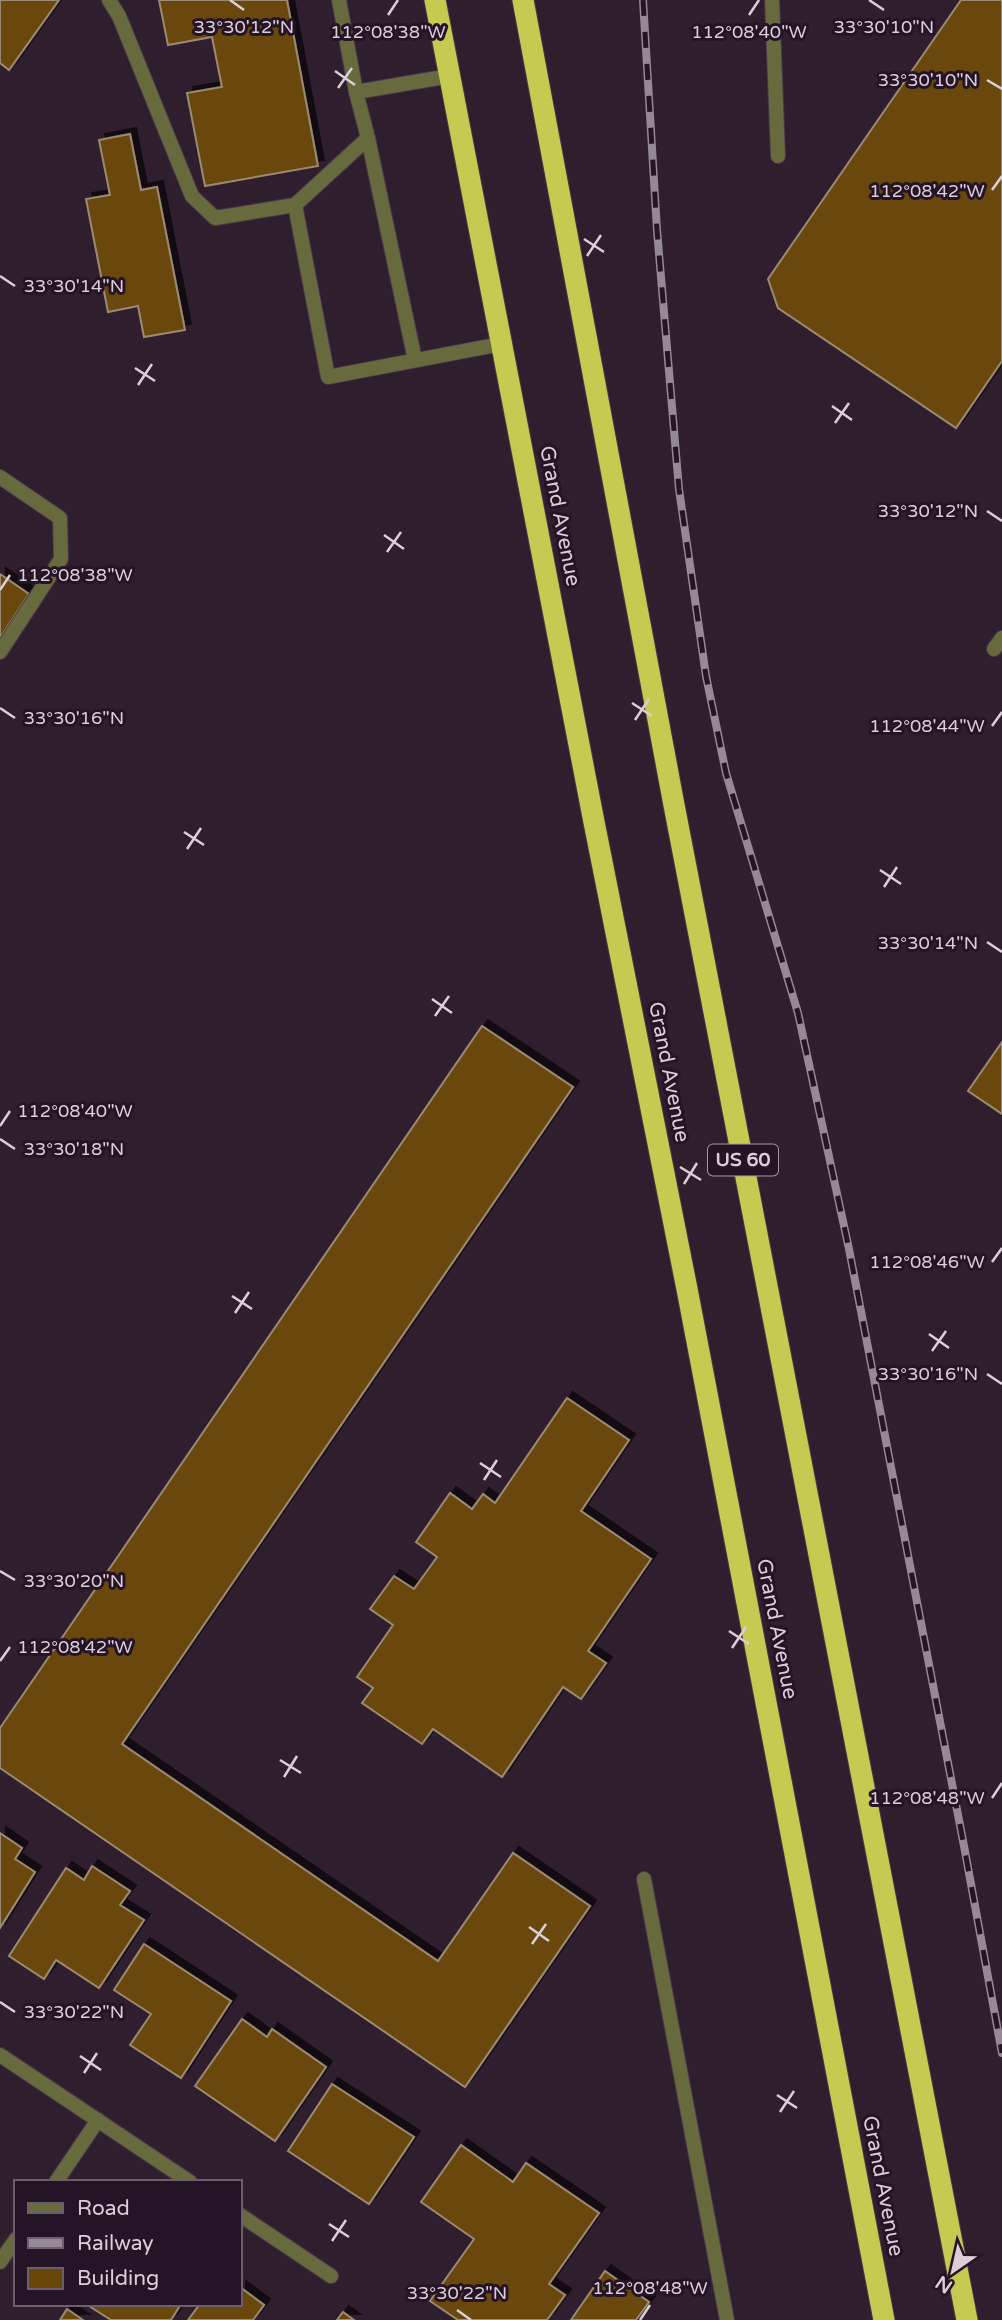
<svg xmlns="http://www.w3.org/2000/svg" width="1002" height="2320" font-family="'Varela Round',sans-serif">
<defs>
<filter id="shadow"><feDropShadow dx="6" dy="-6" stdDeviation="0" flood-color="#0009"/></filter>
</defs>
<rect width="100%" height="100%" fill="#2e1e2e"/>
<g fill="#694708" stroke="#9b8a73" stroke-width="2" filter="url(#shadow)">
<path d="M0 0H59L9 70 0 63Z"/>
<path d="M159 0H287L318 166 205 186 187 93 222 87 212 37 168 45Z"/>
<path d="M961 0H1002V361L956 428 778 308 768 279Z"/>
<path d="M130 134 141 190 157 187 185 330 144 337 138 306 108 312 86 199 110 195 99 140Z"/>
<path d="M0 574 29 594 0 638Z"/>
<path d="M482 1026 573 1087 122 1744 438 1961 513 1853 590 1906 465 2087 0 1768V1728Z"/>
<path d="M1002 1042V1114L968 1091Z"/>
<path d="M567 1398 629 1440 581 1511 651 1559 588 1651 606 1663 581 1699 563 1687 502 1777 433 1729 422 1744 362 1703 373 1688 357 1677 393 1625 370 1609 394 1576 414 1589 437 1557 416 1542 450 1493 472 1509 483 1494 495 1503Z"/>
<path d="M0 1833 22 1848 15 1859 35 1872 0 1928Z"/>
<path d="M92 1866 130 1891 120 1905 144 1920 99 1988 56 1960 44 1979 9 1956 66 1868 84 1880Z"/>
<path d="M144 1944 231 2001 181 2078 130 2045 151 2014 114 1990Z"/>
<path d="M242 2019 267 2037 272 2029 326 2067 275 2141 195 2086Z"/>
<path d="M332 2084 414 2137 369 2204 288 2151Z"/>
<path d="M461 2145 513 2182 526 2163 599 2213 549 2284 565 2295 547 2320H458L430 2301 474 2239 421 2202Z"/>
<path d="M605 2271 649 2302 636 2320H571Z"/>
<path d="M240 2287 264 2305 253 2320H188L200 2304H240Z"/>
<path d="M86 2304H181L171 2320H111Z"/>
<path d="M67 2309 83 2320H60Z"/>
<path d="M343 2312 354 2320H337Z"/>
</g>
<g fill="none" stroke-linecap="round" stroke-linejoin="round">
<defs>
<g id="lane">
<path d="M109 0 119 16 192 196 215 218 295 205 368 138 356 92"/>
<path d="M339 0 356 92 450 76"/>
<path d="M772 0 778 156"/>
<path d="M368 138 415 360"/>
<path d="M295 205 328 377 501 344"/>
<path d="M0 477 60 518 61 559 0 652"/>
<path d="M994 649 1002 638"/>
<path d="M644 1879 727 2320"/>
</g>
<g id="street">
<path d="M0 2055 190 2182"/>
<path d="M56 2182 98 2120"/>
<path d="M240 2215 331 2276"/>
<path d="M0 2262 16 2239"/>
</g>
<g id="highway">
<path d="M435 0 594 822 687 1289 884 2320"/>
<path d="M523 0 674 805 967 2320"/>
</g>
</defs>
<use href="#lane" stroke="#4a3a49" stroke-width="16"/>
<use href="#street" stroke="#4a3a49" stroke-width="16"/>
<use href="#highway" stroke="#4a3a49" stroke-width="23"/>
<use href="#lane" stroke="#666a3d" stroke-width="14"/>
<use href="#street" stroke="#666a3d" stroke-width="14"/>
<use href="#highway" stroke="#c4cb50" stroke-width="21"/>
<defs>
<path id="rail" d="M643 0 657 230 679 489 706 676 726 773 798 1013 849 1249 964 1846 1002 2053"/>
</defs>
<use href="#rail" stroke="#968996" stroke-width="8"/>
<use href="#rail" stroke="#241425" stroke-width="5" stroke-dasharray="16" stroke-linecap="butt"/>
</g>
<path fill="none" stroke="#daced9" stroke-width="2.5" d="M230 0 244 10M869 0 884 10M388 15 398 0M749 15 759 0M335 71 355 85M987 80 1002 89M338 88 352 68M992 190 1002 176M584 239 604 252M587 256 601 235M0 276 15 286M135 368 155 381M138 385 152 364M832 406 852 420M835 423 849 403M987 511 1002 521M384 535 404 549M387 552 401 532M0 590 10 575M632 703 652 716M0 708 15 718M635 720 649 699M992 726 1002 712M184 832 204 845M187 849 201 828M880 870 901 884M884 887 897 867M987 942 1002 952M432 999 452 1013M435 1016 449 996M0 1126 10 1111M0 1139 15 1149M680 1167 701 1180M684 1184 697 1163M992 1262 1002 1248M232 1296 252 1309M235 1313 249 1292M929 1334 949 1348M932 1351 946 1331M987 1374 1002 1384M480 1463 501 1477M484 1480 497 1460M0 1571 15 1580M729 1631 749 1644M732 1648 746 1627M0 1661 10 1647M280 1760 301 1773M284 1777 297 1756M992 1798 1002 1783M529 1927 549 1941M532 1944 546 1924M0 2002 15 2012M80 2056 101 2070M84 2073 97 2053M777 2095 797 2108M780 2112 794 2091M329 2224 349 2237M332 2241 346 2220M457 2310 471 2320M640 2320 650 2305"/>
<g text-anchor="middle" dominant-baseline="central" stroke-width="6" stroke-linejoin="round" paint-order="stroke">
<rect fill="#241425" stroke="#a396a3" stroke-width="2" x="708" y="1144.5" width="70" height="31" rx="5"/>
<g font-size="19" font-weight="bold" fill="#daced9">
<text x="743" y="1160">US 60</text>
</g>
<g font-size="21" fill="#daced9" stroke="#241425">
<text transform="translate(560 516) rotate(79)">Grand Avenue</text>
<text transform="translate(669 1072) rotate(79)">Grand Avenue</text>
<text transform="translate(777 1629) rotate(79)">Grand Avenue</text>
<text transform="translate(883 2186) rotate(79)">Grand Avenue</text>
</g>
</g>
<g font-size="18" text-anchor="middle" fill="#daced9" stroke="#241425" stroke-width="6" stroke-linejoin="round" paint-order="stroke">
<text x="244" y="33">33°30'12"N</text>
<text x="884" y="33">33°30'10"N</text>
<text x="388" y="38">112°08'38"W</text>
<text x="749" y="38">112°08'40"W</text>
<text x="928" y="86">33°30'10"N</text>
<text x="927" y="197">112°08'42"W</text>
<text x="74" y="292">33°30'14"N</text>
<text x="928" y="517">33°30'12"N</text>
<text x="75" y="581">112°08'38"W</text>
<text x="74" y="724">33°30'16"N</text>
<text x="927" y="732">112°08'44"W</text>
<text x="928" y="949">33°30'14"N</text>
<text x="75" y="1117">112°08'40"W</text>
<text x="74" y="1155">33°30'18"N</text>
<text x="927" y="1268">112°08'46"W</text>
<text x="928" y="1380">33°30'16"N</text>
<text x="74" y="1587">33°30'20"N</text>
<text x="75" y="1653">112°08'42"W</text>
<text x="927" y="1804">112°08'48"W</text>
<text x="74" y="2018">33°30'22"N</text>
<text x="650" y="2294">112°08'48"W</text>
<text x="457" y="2299">33°30'22"N</text>
</g>
<rect x="14" y="2180" width="228" height="126" fill="#241425" stroke="#6d5e6d" stroke-width="2"/>
<rect x="28" y="2203" width="35" height="10" fill="#666a3d" stroke="#6d5e6d" stroke-width="2"/>
<text x="77" y="2215" font-size="21" fill="#daced9">Road</text>
<rect x="28" y="2238" width="35" height="10" fill="#968996" stroke="#6d5e6d" stroke-width="2"/>
<text x="77" y="2250" font-size="21" fill="#daced9">Railway</text>
<rect x="28" y="2268" width="35" height="21" fill="#694708" stroke="#6d5e6d" stroke-width="2"/>
<text x="77" y="2285" font-size="21" fill="#daced9">Building</text>
<g transform="translate(953 2271) rotate(214)" stroke="#241425" stroke-width="5" paint-order="stroke">
<path d="M0-5L12 26L0 18L-12 26Z" fill="#daced9"/>
<text y="-10" font-size="19" font-weight="bold" text-anchor="middle" fill="#daced9">N</text>
</g>
</svg>
